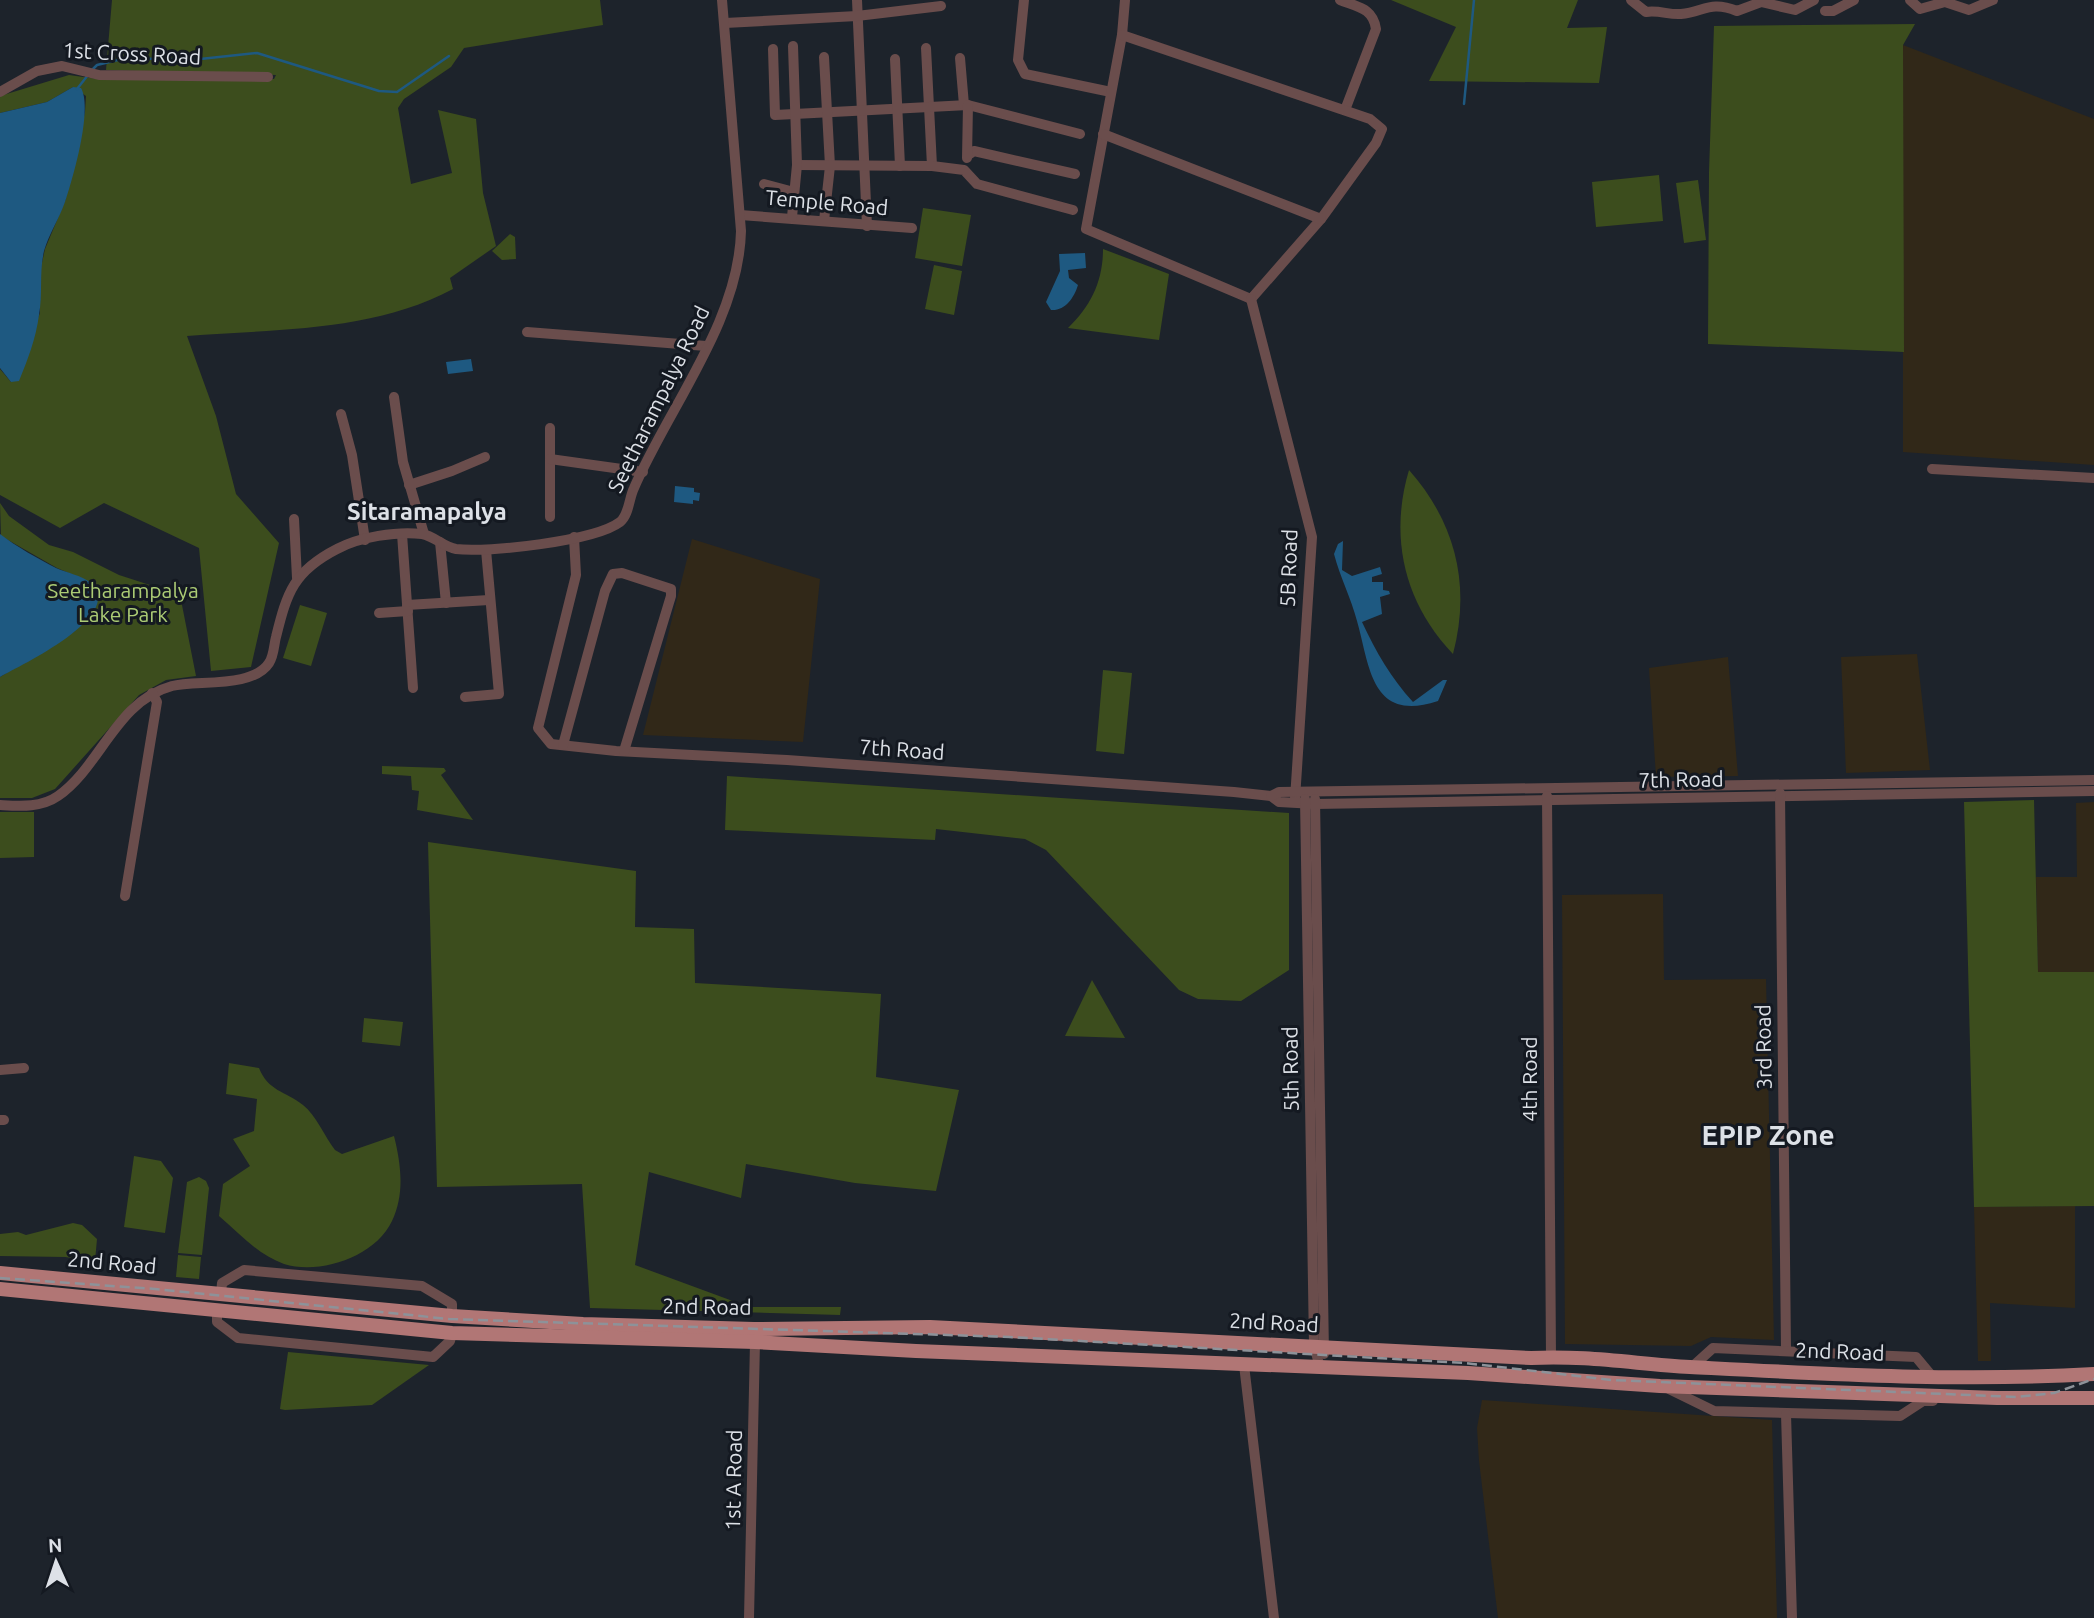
<svg xmlns="http://www.w3.org/2000/svg" width="2094" height="1618" font-family="Ubuntu,sans-serif">
<rect width="100%" height="100%" fill="#1d232b"/>
<g fill="#312818">
<path d="M1903 45 2094 119V465L1903 452Z"/>
<path d="M692 539 820 579 803 742 643 735Z"/>
<path d="M1917 654 1930 770 1846 773 1841 657Z"/>
<path d="M1728 657 1738 776 1656 777 1649 668Z"/>
<path d="M2094 802V972L2038 973 2036 877H2077L2076 803Z"/>
<path d="M1663 894 1664 980 1766 979 1774 1340 1711 1337 1691 1346 1565 1344 1562 895Z"/>
<path d="M2075 1206V1308L1990 1303 1991 1361H1978L1974 1207Z"/>
<path d="M1482 1400 1772 1420 1777 1618H1498L1479 1461 1477 1428Z"/>
</g>
<g fill="#3c4d1d">
<path d="M112 0H600L603 25 464 48 451 67 404 99 398 108 411 184 452 173 438 110 476 119 483 193 496 246 450 278 453 289C372 332 277 329 187 336L216 416 236 494 279 543 251 667 211 671 199 548 104 503 60 528 0 495V369L11 382 40 313V272L45 249 65 201 85 112 86 96 73 87 47 102 0 113V96L69 75 105 80 274 79 276 75 106 70Z"/>
<path d="M1391 0H1578L1567 28 1607 27 1599 83 1429 81 1456 27Z"/>
<path d="M1915 24 1903 45 1904 352 1708 344 1709 172 1714 26Z"/>
<path d="M1659 175 1663 221 1596 227 1592 182Z"/>
<path d="M1698 180 1706 240 1684 243 1676 183Z"/>
<path d="M923 208 971 215 962 266 915 258Z"/>
<path d="M510 234 515 237 516 259 502 260 492 251Z"/>
<path d="M1103 249 1169 274 1159 340 1068 328C1091 306 1103 281 1103 249Z"/>
<path d="M934 265 962 271 954 315 925 309Z"/>
<path d="M1409 470C1456 523 1471 586 1453 654 1404 603 1389 537 1409 470Z"/>
<path d="M0 503 9 516 49 545 73 552 119 575 184 596 181 600 196 676 166 680 139 695 55 789 32 798H0V677L75 631 90 582 57 568 1 536Z"/>
<path d="M300 605 327 613 311 666 283 658Z"/>
<path d="M1103 670 1132 673 1124 754 1096 751Z"/>
<path d="M382 766 444 768 446 771 441 775 473 820 417 810 419 791 412 790 411 776 382 774Z"/>
<path d="M727 776 1289 813V970L1241 1001 1198 999 1179 990 1046 850 1025 839 936 829 935 840 725 830Z"/>
<path d="M2034 800 2038 972H2094V1206L1974 1207 1964 802Z"/>
<path d="M0 812H34V857L0 858Z"/>
<path d="M428 842 636 871 635 927 694 929 695 983 881 994 876 1077 959 1090 936 1191 855 1183 746 1164 741 1198 649 1172 635 1265 749 1307H841L840 1315 590 1308 582 1184 437 1187Z"/>
<path d="M1092 980 1125 1038 1065 1036Z"/>
<path d="M364 1018 403 1022 400 1046 362 1042Z"/>
<path d="M229 1063 259 1068C268 1091 285 1091 303 1105 316 1115 325 1137 335 1150L342 1154 394 1136C401 1164 405 1194 392 1221 375 1257 320 1275 284 1264 258 1255 239 1233 219 1216L223 1184 250 1166 233 1139 254 1131 257 1099 226 1094Z"/>
<path d="M134 1156 161 1161 173 1178 165 1233 124 1227Z"/>
<path d="M199 1177 206 1181 209 1188 202 1255 178 1253 187 1182Z"/>
<path d="M73 1223 82 1225 97 1239 95 1261 65 1257 0 1256V1234L18 1232 26 1235Z"/>
<path d="M178 1255 201 1257 199 1279 176 1277Z"/>
<path d="M288 1352 429 1365 372 1405 285 1410 280 1409Z"/>
</g>
<g fill="#1e5981">
<path d="M73 87 81 88C93 109 73 178 65 202 59 219 49 234 44 251 39 273 43 293 39 315 36 338 28 359 19 381L11 382 0 368V113L47 102Z"/>
<path d="M1085 253 1086 268 1068 270 1069 278 1078 285C1074 298 1065 311 1051 310L1046 302 1060 271 1059 254Z"/>
<path d="M471 359 473 371 448 374 446 362Z"/>
<path d="M675 486 694 488V492L700 493 699 501 693 500V504L674 502Z"/>
<path d="M0 534C17 547 37 558 56 568 67 573 81 575 91 583 126 616 21 665 0 677Z"/>
<path d="M1343 541 1342 570 1352 576 1380 567 1382 574 1372 577V582H1383V590L1389 591 1390 594 1380 597 1382 614 1362 622C1376 652 1391 678 1413 702L1443 680H1447L1438 701C1371 723 1370 667 1357 621 1351 598 1340 577 1334 554L1338 544Z"/>
</g>
<g fill="none" stroke-linecap="round" stroke-linejoin="round">
<g stroke="#1e5981" stroke-width="2.5">
<path d="M92 70 97 65 126 58 191 60 257 53 379 91 397 92 449 56"/>
<path d="M77 89 88 75"/>
<path d="M1464 104 1474 0"/>
</g>
<g stroke="#6a4d4c" stroke-width="10">
<path d="M857 0 867 226"/>
<path d="M1024 0 1018 60 1025 74 1111 92"/>
<path d="M1125 0 1122 35 1086 229 1251 299"/>
<path d="M1340 0C1358 7 1373 8 1376 29L1345 110"/>
<path d="M1631 0 1646 12C1659 10 1669 15 1681 14 1704 12 1710 0 1737 11L1761 2 1795 10 1814 0"/>
<path d="M1910 0 1920 9 1945 2 1969 10 1993 0"/>
<path d="M1825 11H1833L1854 0"/>
<path d="M725 23 857 16 941 6"/>
<path d="M1122 35 1370 119 1382 129 1376 143 1321 219 1251 299"/>
<path d="M926 48 932 166"/>
<path d="M773 49 775 115 968 105 1080 134"/>
<path d="M824 57 830 166 824 221"/>
<path d="M960 58 964 105"/>
<path d="M895 59 900 166"/>
<path d="M0 92 37 71 62 66 99 75 268 77"/>
<path d="M1103 134 1321 219"/>
<path d="M968 155 974 151 1075 174"/>
<path d="M967 158 968 105"/>
<path d="M797 165 932 166 964 170 977 184 1073 210"/>
<path d="M764 184 794 192"/>
<path d="M740 215 912 228"/>
<path d="M792 217 797 165 793 46"/>
<path d="M1251 299 1312 537 1295 799"/>
<path d="M527 332 706 346"/>
<path d="M394 397 403 462 424 534"/>
<path d="M341 414 352 455 365 540"/>
<path d="M550 428V517"/>
<path d="M550 459 643 472"/>
<path d="M1932 469 2094 478"/>
<path d="M409 485 452 471 485 457"/>
<path d="M294 519 297 578"/>
<path d="M402 534 413 688"/>
<path d="M574 537 576 575 538 728 551 744 616 751 787 760 1234 792 1271 796 1279 802 1315 804 2094 791"/>
<path d="M440 542 446 603"/>
<path d="M407 605 489 600"/>
<path d="M379 613 408 611"/>
<path d="M465 697 499 694 486 550"/>
<path d="M563 745 605 591 613 574 622 573 671 589V596L624 751"/>
<path d="M1780 793 1786 1350"/>
<path d="M1271 796 1279 792 2094 780"/>
<path d="M1547 796 1551 1357"/>
<path d="M1305 799 1314 1345 1320 1368"/>
<path d="M1315 799 1324 1354"/>
<path d="M0 805C19 806 41 808 58 796 101 766 116 701 172 686 198 680 253 688 269 663 274 656 274 644 276 637 287 592 294 571 337 549 359 537 397 531 422 534 434 536 444 547 456 549 488 553 595 541 620 522 629 515 629 498 634 488 669 407 739 321 741 231L722 0"/>
<path d="M125 896 157 702 152 693"/>
<path d="M0 1070 24 1068"/>
<path d="M0 1120H4"/>
<path d="M221 1294 222 1283 244 1270 422 1286 452 1304V1316"/>
<path d="M217 1309V1322L238 1338 433 1357 450 1341 452 1333"/>
<path d="M1244 1365 1274 1618"/>
<path d="M1692 1367 1713 1348 1916 1357 1931 1375"/>
<path d="M1669 1389 1714 1411 1900 1416 1923 1401H1933"/>
<path d="M1786 1414 1792 1618"/>
<path d="M749 1618 755 1342"/>
</g>
<g stroke="#b17675" stroke-width="14">
<path d="M0 1273 452 1316 583 1324 754 1329 930 1327 1531 1358C1585 1355 1637 1364 1690 1367 1824 1374 1960 1382 2094 1374"/>
<path d="M0 1289 452 1333 755 1342 916 1351 1468 1373 1660 1386 1997 1398H2094"/>
</g>
<path stroke="#8d9299" stroke-width="2.5" stroke-dasharray="10 5" stroke-linecap="butt" d="M0 1278 155 1289 449 1319 1010 1337 1465 1363 1612 1380 2016 1397 2054 1393 2094 1379"/>
</g>
<g text-anchor="middle" dominant-baseline="central" stroke-width="6" stroke-linejoin="round" paint-order="stroke">
<g font-size="21" fill="#dde1e7" stroke="#141921">
<text transform="translate(132 53) rotate(3)">1st Cross Road</text>
<text transform="translate(827 202) rotate(5)">Temple Road</text>
<text transform="translate(658 399) rotate(-64)">Seetharampalya Road</text>
<text transform="translate(1288 568) rotate(-88)">5B Road</text>
<text transform="translate(902 749) rotate(4)">7th Road</text>
<text transform="translate(1681 779) rotate(-1)">7th Road</text>
<text transform="translate(1763 1047) rotate(-91)">3rd Road</text>
<text transform="translate(1290 1069) rotate(-91)">5th Road</text>
<text transform="translate(1529 1079) rotate(-90)">4th Road</text>
<text transform="translate(112 1262) rotate(5)">2nd Road</text>
<text transform="translate(707 1306) rotate(1)">2nd Road</text>
<text transform="translate(1274 1322) rotate(3)">2nd Road</text>
<text transform="translate(1840 1351) rotate(2)">2nd Road</text>
<text transform="translate(733 1480) rotate(-89)">1st A Road</text>
</g>
<g font-size="21" fill="#accc75" stroke="#141921">
<text x="123" y="590">Seetharampalya<tspan x="123" dy="24">Lake Park</tspan></text>
</g>
<g font-size="24" font-weight="bold" fill="#dde1e7" stroke="#141921">
<text x="427" y="511">Sitaramapalya</text>
</g>
<g font-size="28" font-weight="bold" fill="#dde1e7" stroke="#141921">
<text x="1768" y="1134">EPIP Zone</text>
</g>
</g>
<g transform="translate(56 1562) rotate(357)" stroke="#141921" stroke-width="5" paint-order="stroke">
<path d="M0-5L12 26L0 18L-12 26Z" fill="#dde1e7"/>
<text y="-10" font-size="19" font-weight="bold" text-anchor="middle" fill="#dde1e7">N</text>
</g>
</svg>
